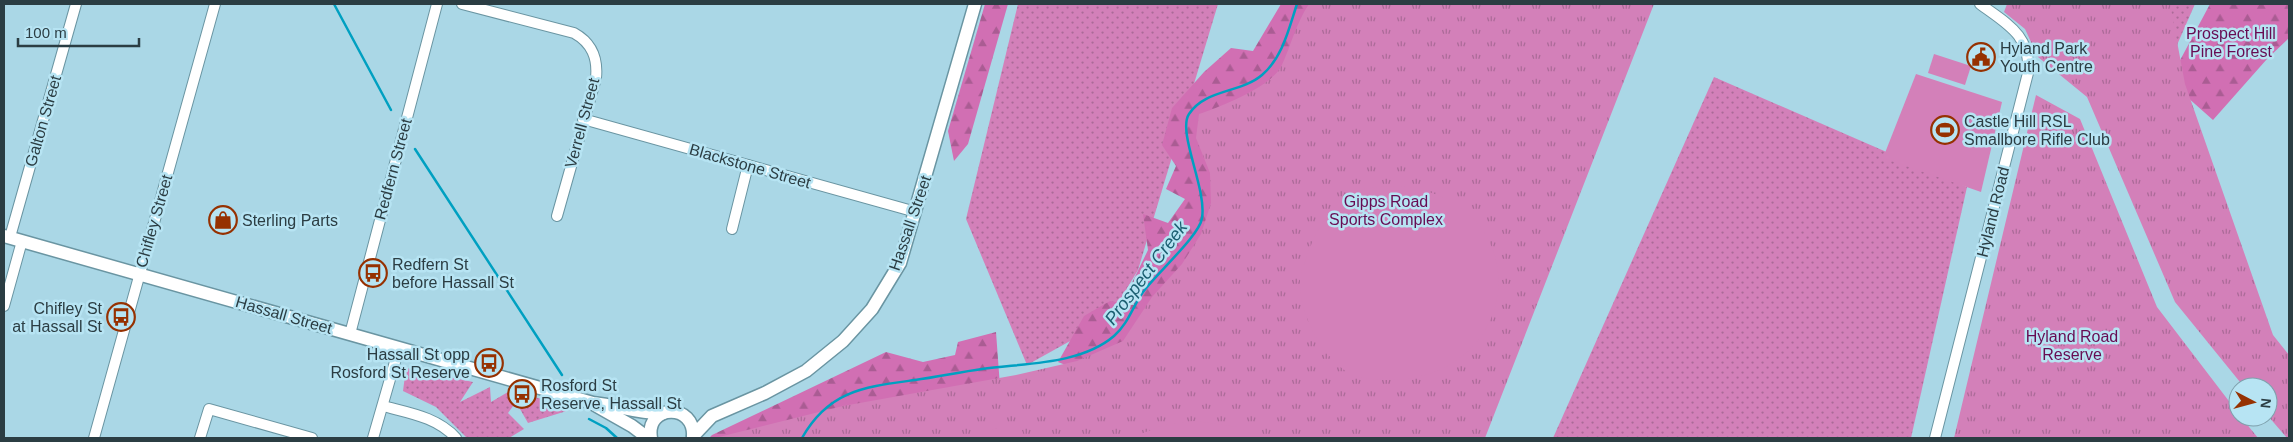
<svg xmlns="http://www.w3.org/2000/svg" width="2293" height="442" font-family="Arial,sans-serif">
<defs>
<pattern id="grass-dots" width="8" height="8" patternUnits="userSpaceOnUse" patternTransform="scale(1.25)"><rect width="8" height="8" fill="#d380b9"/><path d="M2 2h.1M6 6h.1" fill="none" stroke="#ab6a98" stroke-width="1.8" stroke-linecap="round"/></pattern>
<pattern id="forest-firs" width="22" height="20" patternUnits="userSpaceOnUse" patternTransform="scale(1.25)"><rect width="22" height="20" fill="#d16fb3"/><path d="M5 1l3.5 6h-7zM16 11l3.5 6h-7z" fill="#aa5c93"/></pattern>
<pattern id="park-tufts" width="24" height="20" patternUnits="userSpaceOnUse" patternTransform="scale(1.25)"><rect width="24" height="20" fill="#d380b9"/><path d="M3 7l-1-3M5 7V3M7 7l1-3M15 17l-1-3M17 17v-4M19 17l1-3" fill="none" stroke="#ab6a98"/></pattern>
</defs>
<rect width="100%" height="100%" fill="#aad7e6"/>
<g fill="url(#grass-dots)">
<path d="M1018 4H1218L1138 270 1108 320 1027 365 966 219Z"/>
<path d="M2162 4H2195L2166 70Z"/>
<path d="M1714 77 1967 187 1911 438H1553Z"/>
<path d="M406 368 473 382 460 402 490 387 491 402 508 392 558 402 573 409 528 423 516 402 508 413 524 429 509 438H467L436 407 403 391Z"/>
</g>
<g fill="url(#forest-firs)">
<path d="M985 4H1008L968 144 954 161 948 131Z"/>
<path d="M1281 4H1350L1252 277 1073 368 1058 362 1084 316 1110 301 1134 305 1130 287 1148 250 1143 214 1168 223 1185 199 1166 189 1176 166 1162 145 1172 108 1204 72 1231 48 1253 51Z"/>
<path d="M2210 4H2289V38L2267 59 2213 120 2169 81Z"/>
<path d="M996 332 1001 400 853 438H709L712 435 886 352 923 362 955 355 958 342Z"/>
</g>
<g fill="url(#park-tufts)">
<path d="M1309 4H1654L1485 438H715L843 406 1016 375 1077 361 1123 341 1152 297 1182 264 1201 234 1211 203 1210 173 1196 138 1199 114C1220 107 1270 87 1281 67 1291 46 1296 23 1309 4Z"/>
<path d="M2007 4H2170L2185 84 2273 335 2289 355V438H2287L2268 416V387H2244L2175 302 2087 97 2038 57 2025 29 2004 12Z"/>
<path d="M2036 95 2080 119 2157 307 2238 413V417H2241L2258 438H1954Z"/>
</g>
<g fill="#d380b9">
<path d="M1934 54 1971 66 1965 85 1928 73Z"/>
<path d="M1916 74 2002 102 1981 192 1883 158Z"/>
<path d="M1399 186C1542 200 1525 382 1386 380 1376 380 1362 379 1353 375 1323 361 1298 312 1300 280 1300 274 1303 267 1305 262 1314 234 1327 208 1354 193 1367 186 1384 187 1399 186Z"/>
<path d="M1018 421 1025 438H967Z"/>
<path d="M1196 421 1238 427 1259 438H1130L1164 425Z"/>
</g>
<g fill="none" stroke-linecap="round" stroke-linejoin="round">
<g stroke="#00a0c1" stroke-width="2.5">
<path d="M334 4 391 110"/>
<path d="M415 149 562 375"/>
<path d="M589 419 606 428 617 438"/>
<path d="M802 438C829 390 865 387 915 380 937 377 960 372 982 369 1024 363 1080 365 1114 336 1128 324 1133 306 1143 292 1156 274 1200 235 1202 218 1207 189 1177 132 1189 114 1205 89 1241 93 1262 75 1283 57 1289 28 1297 4"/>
</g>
<defs>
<g id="minor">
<path d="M462 4 574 33C592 43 598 58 596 78L557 216"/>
<path d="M583 119 916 212"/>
<path d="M732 229 748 165"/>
<path d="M10 237 76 4"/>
<path d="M4 306 22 241"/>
<path d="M350 334 437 4"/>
<path d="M383 406C409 413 437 417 456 438"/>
<path d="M94 438 215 4"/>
<path d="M200 438 209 409 312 438"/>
<path d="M373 438 399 348"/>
<path d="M1935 438 2028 73C2031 35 2007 24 1980 4"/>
</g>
<g id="major">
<path d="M4 236 593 403C617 405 639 414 663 413"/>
<path d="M595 405 632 426 648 438"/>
<path d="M693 436 712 416 765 393 806 371 843 341 872 309 900 263 975 4"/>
<path d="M651 438C645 404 696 402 693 438"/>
</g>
</defs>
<use href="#minor" stroke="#6a95a2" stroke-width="12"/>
<use href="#major" stroke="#6a95a2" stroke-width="15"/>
<use href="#minor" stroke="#fff" stroke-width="10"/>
<use href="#major" stroke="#fff" stroke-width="12"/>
</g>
<defs>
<symbol id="civic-ring" viewBox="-11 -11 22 22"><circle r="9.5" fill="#b7e4f3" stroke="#963101" stroke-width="1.5"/><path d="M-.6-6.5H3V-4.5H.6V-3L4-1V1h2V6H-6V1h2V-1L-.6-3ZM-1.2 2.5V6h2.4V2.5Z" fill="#963101"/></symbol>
<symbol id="stadium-ring" viewBox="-11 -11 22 22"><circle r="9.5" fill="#b7e4f3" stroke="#963101" stroke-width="1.5"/><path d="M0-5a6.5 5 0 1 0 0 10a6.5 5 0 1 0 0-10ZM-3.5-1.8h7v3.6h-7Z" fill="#963101"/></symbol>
<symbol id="shop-ring" viewBox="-11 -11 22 22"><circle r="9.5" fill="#b7e4f3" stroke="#963101" stroke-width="1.5"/><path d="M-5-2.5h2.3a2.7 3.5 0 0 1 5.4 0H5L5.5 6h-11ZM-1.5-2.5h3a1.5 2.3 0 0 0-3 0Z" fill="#963101"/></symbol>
<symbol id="bus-ring" viewBox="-11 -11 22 22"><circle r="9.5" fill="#b7e4f3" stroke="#963101" stroke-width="1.5"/><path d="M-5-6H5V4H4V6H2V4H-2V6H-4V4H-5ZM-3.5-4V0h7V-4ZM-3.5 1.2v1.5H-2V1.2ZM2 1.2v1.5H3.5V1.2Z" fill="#963101"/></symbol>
</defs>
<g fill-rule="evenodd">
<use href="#civic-ring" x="1965" y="41" width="32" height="32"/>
<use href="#stadium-ring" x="1929" y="114" width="32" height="32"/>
<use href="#shop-ring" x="207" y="204" width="32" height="32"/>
<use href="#bus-ring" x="357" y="257" width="32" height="32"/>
<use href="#bus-ring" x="105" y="301" width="32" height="32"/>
<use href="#bus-ring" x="473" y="347" width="32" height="32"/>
<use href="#bus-ring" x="506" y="378" width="32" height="32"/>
</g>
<g text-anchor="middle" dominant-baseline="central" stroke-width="5" stroke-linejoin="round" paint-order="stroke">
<g font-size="16" fill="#670c53" stroke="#b7e4f3">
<text x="2231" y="33">Prospect Hill<tspan x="2231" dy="18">Pine Forest</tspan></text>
<text x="1386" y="201">Gipps Road<tspan x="1386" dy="18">Sports Complex</tspan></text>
<text x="2072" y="336">Hyland Road<tspan x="2072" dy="18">Reserve</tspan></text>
</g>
<g font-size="16" fill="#2b3d43" stroke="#b7e4f3" text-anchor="start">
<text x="2000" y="48">Hyland Park<tspan x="2000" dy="18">Youth Centre</tspan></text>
<text x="1964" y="121">Castle Hill RSL<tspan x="1964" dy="18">Smallbore Rifle Club</tspan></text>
<text x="242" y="220">Sterling Parts</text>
<text x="392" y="264">Redfern St<tspan x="392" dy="18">before Hassall St</tspan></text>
<text x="102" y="308" text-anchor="end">Chifley St<tspan x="102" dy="18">at Hassall St</tspan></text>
<text x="470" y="354" text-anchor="end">Hassall St opp<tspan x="470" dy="18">Rosford St Reserve</tspan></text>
<text x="541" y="385">Rosford St<tspan x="541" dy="18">Reserve, Hassall St</tspan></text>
</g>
<g font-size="16" fill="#2b3d43" stroke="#b7e4f3">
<text transform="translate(43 121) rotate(-74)">Galton Street</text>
<text transform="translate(582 123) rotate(-75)">Verrell Street</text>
<text transform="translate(750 166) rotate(16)">Blackstone Street</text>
<text transform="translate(393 169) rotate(-75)">Redfern Street</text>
<text transform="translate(1993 212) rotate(-76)">Hyland Road</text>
<text transform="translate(154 221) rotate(-74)">Chifley Street</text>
<text transform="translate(910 223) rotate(-71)">Hassall Street</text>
<text transform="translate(284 315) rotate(16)">Hassall Street</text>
</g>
<g font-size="18" font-style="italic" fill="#1a5e70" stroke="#b7e4f3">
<text transform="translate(1146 273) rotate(-53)">Prospect Creek</text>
</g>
</g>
<rect width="2293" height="442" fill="none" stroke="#2b3d43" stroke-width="10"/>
<g transform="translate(2253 402) rotate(96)"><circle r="24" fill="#b7e4f3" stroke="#7fa1ad"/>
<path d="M0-4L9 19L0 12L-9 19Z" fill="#963101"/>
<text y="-8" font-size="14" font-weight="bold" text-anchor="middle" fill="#2b3d43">N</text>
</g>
<path d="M18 38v8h121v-8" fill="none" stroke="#2b3d43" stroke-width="2.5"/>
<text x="25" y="38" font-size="15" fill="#2b3d43" stroke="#b7e4f3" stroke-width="4" paint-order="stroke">100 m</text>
</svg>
